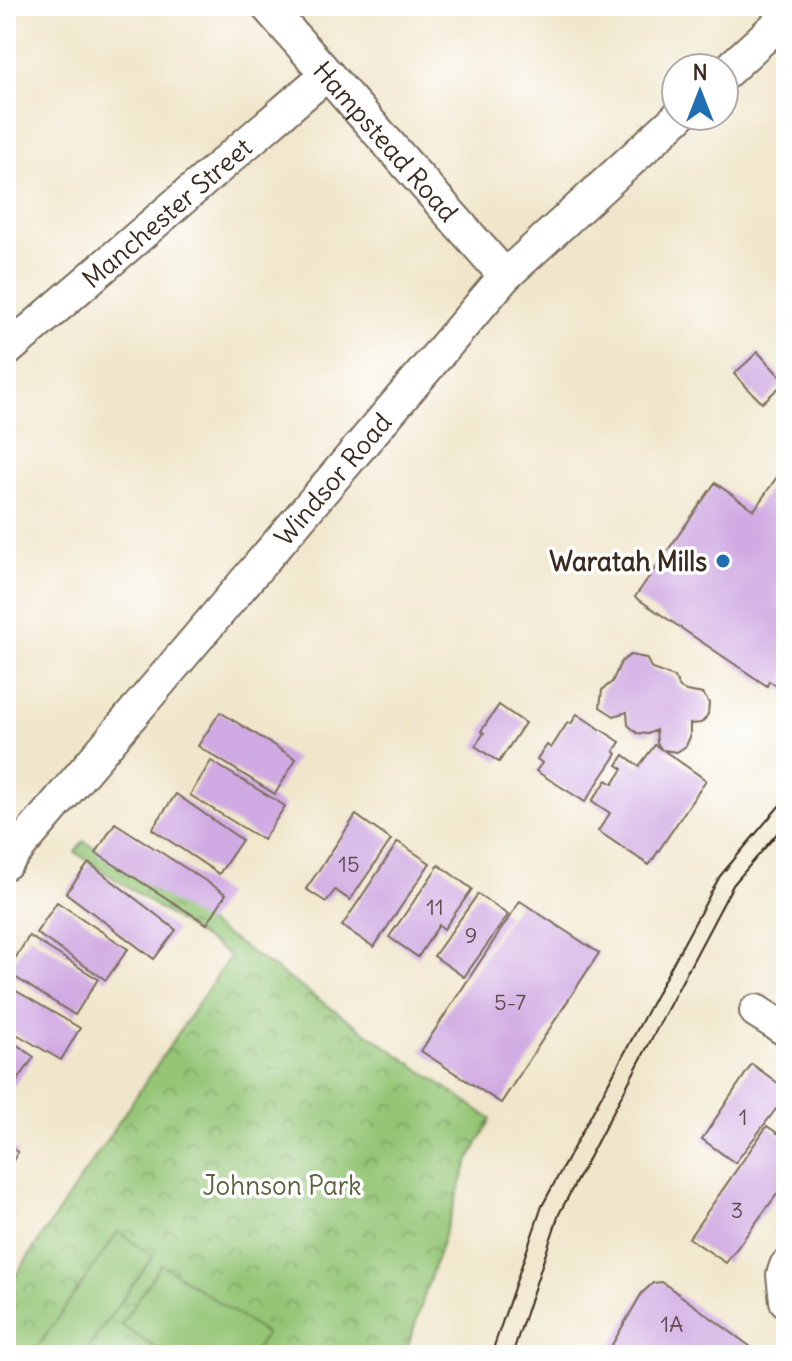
<svg xmlns="http://www.w3.org/2000/svg" width="792" height="1361" font-family="Delius,sans-serif">
<defs>
<pattern id="park-crowns" width="20" height="18" patternUnits="userSpaceOnUse" patternTransform="scale(2)"><rect width="20" height="18" fill="#94c676"/><path d="M2 6a3 3 0 1 1 6 0M12 15a3 3 0 1 1 6 0" fill="none" stroke="#7aa160"/></pattern>
</defs>
<rect width="100%" height="100%" fill="#fff"/>
<filter id="ink" filterUnits="userSpaceOnUse"><feTurbulence type="fractalNoise" baseFrequency=".0125" numOctaves="2"/><feDisplacementMap in="SourceGraphic" scale="16" xChannelSelector="R" yChannelSelector="G"/><feConvolveMatrix kernelMatrix="1 2 1 2 8 2 1 2 1" color-interpolation-filters="sRGB"/></filter>
<filter id="wash" filterUnits="userSpaceOnUse"><feTurbulence type="fractalNoise" baseFrequency=".006" numOctaves="4" result="noise"/><feDisplacementMap in="SourceGraphic" scale="32" xChannelSelector="R" yChannelSelector="G"/><feGaussianBlur stdDeviation="1.8" result="paint"/><feColorMatrix in="noise" values="0 0 0 0 0 0 0 0 0 0 0 0 0 0 0 0 0 1.4 0 .05"/><feComposite in="paint" operator="in"/></filter>
<g filter="url(#wash)">
<rect width="100%" height="100%" fill="#f0e6cb"/>
<path fill="url(#park-crowns)" stroke="#68784a" stroke-width="2" d="M84 841 239 944 491 1119 468 1162 405 1355H6V1290L230 956 75 852Z"/>
<g fill="#94c676" stroke="#68784a" stroke-width="2">
<path d="M118 1232 153 1256 83 1355H32Z"/>
<path d="M161 1264 266 1334 252 1355H166L121 1325Z"/>
</g>
<g id="blocks">
<g fill="#d0aae2">
<path d="M758 352 785 382 762 403 734 374Z"/>
<path d="M786 464V692L769 681 767 686 635 597 715 483 754 510Z"/>
<path d="M630 655 646 658 652 669 674 677 680 688 686 691 703 694 709 703 708 714 705 719 701 723 690 724V737L686 746 677 752 663 750 706 780 649 865 598 831 610 813 592 801 607 780 613 784 623 769 617 765 624 755 639 766 655 745 662 750 657 743 656 730 648 734 637 733 628 725 627 712 614 716 600 707 602 690 612 682 621 662Z"/>
<path d="M499 705 525 723 499 762 475 746 484 733 481 731Z"/>
<path d="M220 712 296 759 275 794 198 746Z"/>
<path d="M577 714 620 742 614 751 617 754 585 802 536 771 542 763 537 759 547 745 551 748 568 722 571 724Z"/>
<path d="M211 761 285 806 263 840 190 795Z"/>
<path d="M176 794 242 840 219 874 152 829Z"/>
<path d="M356 815 391 840 350 900 335 890 326 902 306 889Z"/>
<path d="M115 823 226 894 207 924 96 853Z"/>
<path d="M398 842 430 863 374 947 342 926Z"/>
<path d="M89 863 176 930 154 959 66 893Z"/>
<path d="M439 865 472 889 444 929 439 925 418 957 389 937Z"/>
<path d="M478 894 508 915 464 977 434 956Z"/>
<path d="M520 901 599 953 501 1103 421 1051Z"/>
<path d="M57 902 128 949 106 980 36 933Z"/>
<path d="M29 936 98 979 75 1015 7 972Z"/>
<path d="M6 985 80 1028 61 1060 6 1028Z"/>
<path d="M6 1037 34 1057 6 1097Z"/>
<path d="M752 1064 786 1089V1096L735 1163 702 1139Z"/>
<path d="M767 1126 786 1139V1182L726 1263 689 1238Z"/>
<path d="M6 1145 18 1152 6 1172Z"/>
<path d="M662 1282 762 1355H606L642 1293 653 1283Z"/>
</g>
</g>
</g>
<g filter="url(#ink)">
<use href="#blocks" fill-opacity="0" stroke="#7a6c5b" stroke-width="2"/>
<g fill="none" stroke-linecap="round" stroke-linejoin="round">
<defs>
<g id="street">
<path id="s1" d="M267 6 505 276"/>
<path d="M724 74 786 17"/>
<path id="s2" d="M6 351 327 74"/>
<path id="s3" d="M6 863 505 276 679 116"/>
<path d="M756 1011 786 1030"/>
<path d="M786 1266 783 1275 786 1301"/>
</g>
</defs>
<use href="#street" stroke="#7a6c5b" stroke-width="36"/>
<use href="#street" stroke="#fff" stroke-width="32"/>
<g stroke="#3b2a1e" stroke-width="2">
<path d="M491 1355 542 1206 720 876 786 798"/>
<path d="M512 1355 559 1214 733 885 786 823"/>
</g>
</g>
</g>
<circle fill="#1f6fb2" stroke="#fff" stroke-width="3" cx="723" cy="561" r="8"/>
<g text-anchor="middle" dominant-baseline="central" stroke-width="7" stroke-linejoin="round" paint-order="stroke">
<g font-size="22" fill="#604a4f">
<text x="349" y="864">15</text>
<text x="435" y="907">11</text>
<text x="471" y="935">9</text>
<text x="510" y="1002">5-7</text>
<text x="743" y="1117">1</text>
<text x="737" y="1210">3</text>
<text x="672" y="1324">1A</text>
</g>
<g font-size="26" fill="#3b2a1e" stroke="#fff">
<text stroke="none"><textPath href="#s1" startOffset="180">Hampstead Road</textPath></text>
<text stroke="none"><textPath href="#s2" startOffset="212">Manchester Street</textPath></text>
<text stroke="none"><textPath href="#s3" startOffset="504">Windsor Road</textPath></text>
</g>
<g font-size="26" font-weight="bold" fill="#3b2a1e" stroke="#fff" text-anchor="end">
<text x="707" y="561">Waratah Mills</text>
</g>
<g font-size="26" fill="#5a613d" stroke="#fff">
<text x="282" y="1185">Johnson Park</text>
</g>
</g>
<rect width="792" height="1361" fill="none" stroke="#fff" stroke-width="32"/>
<g transform="translate(700 92)"><circle r="38" fill="#ffffff" stroke="#b1aaa5" stroke-width="2"/>
<path d="M0-6L14 30L0 20L-14 30Z" fill="#1f6fb2"/>
<text y="-12" font-size="22" font-weight="bold" text-anchor="middle" fill="#3b2a1e">N</text>
</g>
</svg>
